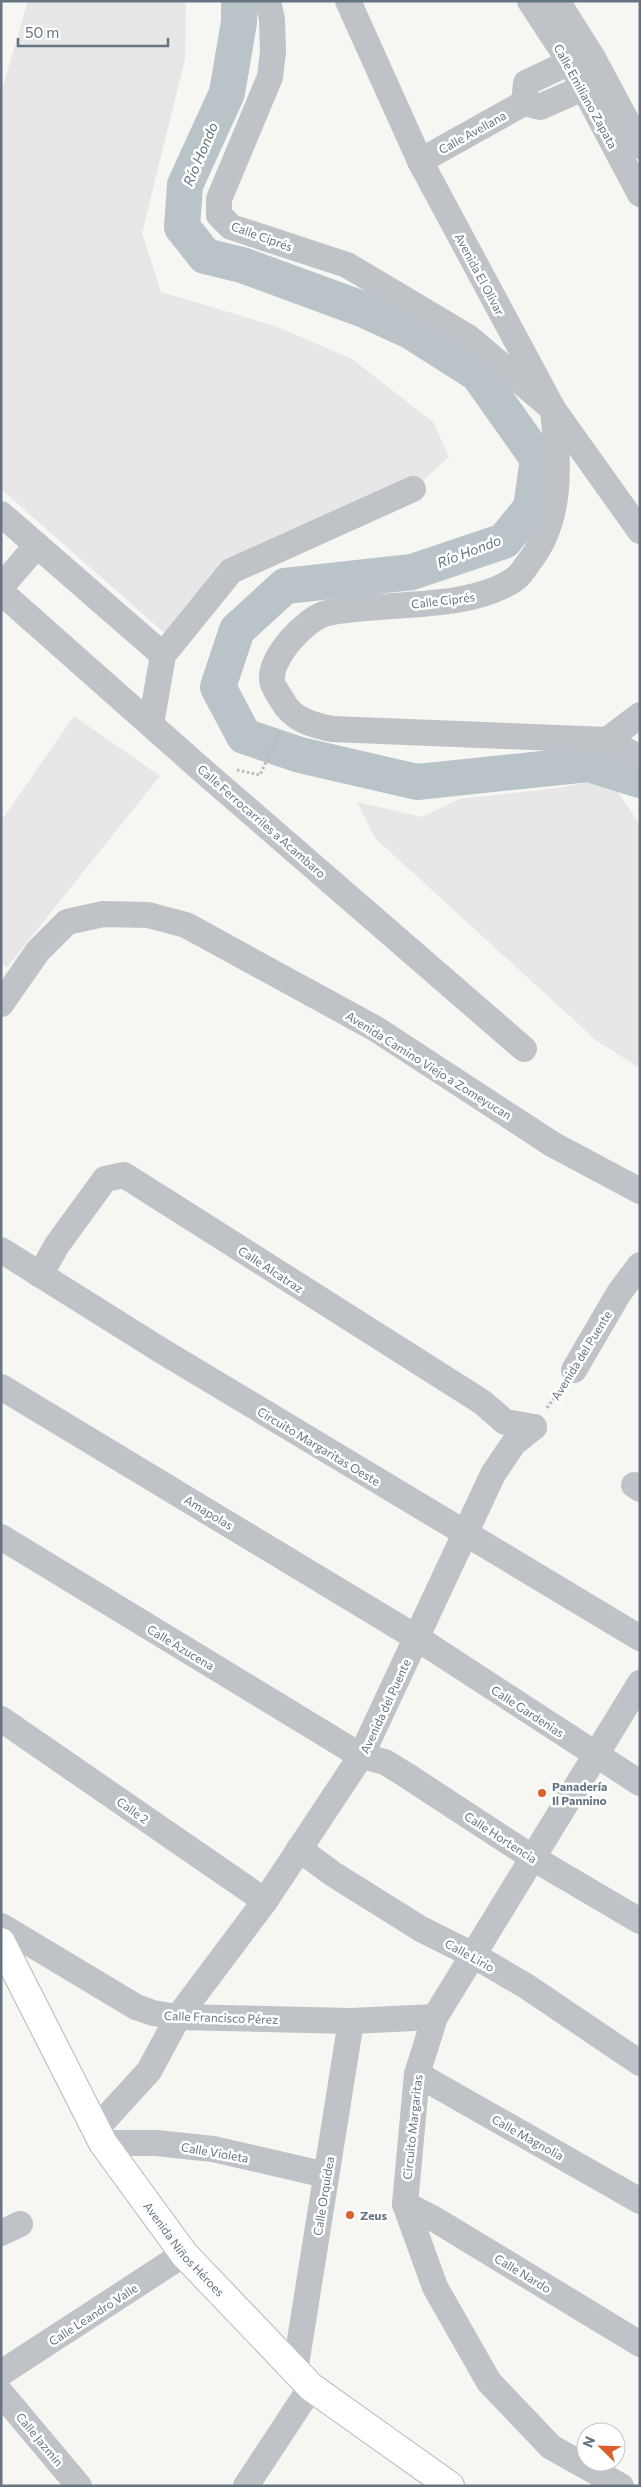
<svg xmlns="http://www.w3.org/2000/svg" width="641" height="2487" font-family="Commissioner,sans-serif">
<rect width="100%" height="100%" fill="#f6f6f2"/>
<g fill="#e6e7e6">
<path d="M28 1H186L185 59 142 233 161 292 275 326 352 359 433 422 449 457 413 489 231 561 168 636 1 489V93Z"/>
<path d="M74 716 160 776 7 967 1 964V815L4 817Z"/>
<path d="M589 782 616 789 640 825V1068L597 1041 375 838 357 802 422 817 459 799 558 788Z"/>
</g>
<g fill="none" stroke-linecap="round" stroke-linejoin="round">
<path stroke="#b9c3c8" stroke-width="36" d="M239 1V22L227 93 185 185 182 227 205 256 242 265 362 309 412 332 478 374 538 459 531 508 504 541 412 572 285 586 237 630 218 687 244 736 300 755 417 782 589 764 640 780"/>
<defs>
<g id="major">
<path id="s1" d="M1 1942 103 2143 184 2254 311 2387 450 2486"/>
</g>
</defs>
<use href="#major" stroke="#b4b8bc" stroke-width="30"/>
<g stroke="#b9bbbe" stroke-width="3" stroke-dasharray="2.5 2.5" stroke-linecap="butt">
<path d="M237 770 260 775 280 732"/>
<path d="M547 1408 562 1387"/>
</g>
<g stroke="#bfc2c6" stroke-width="26">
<path d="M268 1 272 20 273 52 270 77 219 199V215L231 227 347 265 468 337 553 409C558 461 564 518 529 562 525 567 521 575 515 579 468 612 383 601 327 613 306 618 270 657 272 680 272 686 279 695 282 700 292 720 313 725 332 729L607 740 640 758"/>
<path d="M348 1 420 161 553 409 640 531"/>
<path d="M530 1 570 62 640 194"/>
<path d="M557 1 593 58 640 146"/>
<path d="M524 103 526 83 570 62"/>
<path d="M420 161 524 103 540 107 583 88"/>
<path d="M1 514 163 655"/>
<path d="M1 587 37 545"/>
<path d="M1 592 202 770 524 1049"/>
<path d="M151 724 163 655 231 571 413 489"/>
<path d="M607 740 640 715"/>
<path d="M1 1004 38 951 67 922 103 914 148 915 186 925 376 1029 552 1144 640 1191"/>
<path d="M1 1250 162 1351 640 1638"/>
<path d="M40 1275 57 1245 105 1179 124 1175 482 1402 505 1422 534 1427"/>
<path d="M574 1370 619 1293 640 1265"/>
<path d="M1 1387 417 1638 640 1783"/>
<path d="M634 1485 640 1489"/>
<path d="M1 1537 361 1756 385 1762 406 1775 533 1858 640 1921"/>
<path d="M1 1719 265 1901"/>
<path d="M299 1849 333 1874 421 1929 473 1955 526 1986 640 2063"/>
<path d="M1 1926 136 2007 153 2013 178 2017 351 2021 435 2017"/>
<path d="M417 2074 640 2201"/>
<path d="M97 2128 149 2071 178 2017 265 1901 361 1756 493 1474 514 1443 534 1427"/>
<path d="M103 2143H156L213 2149 326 2175"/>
<path d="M405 2204 436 2220 640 2344"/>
<path d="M1 2233 20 2224"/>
<path d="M295 2371 351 2021"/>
<path d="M1 2373 184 2254"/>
<path d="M1 2393 79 2486"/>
<path d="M246 2486 311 2387"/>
<path d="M621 2486 551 2447 489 2382 435 2287 405 2204 417 2074 435 2017 640 1683"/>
</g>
<use href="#major" stroke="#fff" stroke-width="28"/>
</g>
<g fill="#dc5f2c" stroke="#fff" stroke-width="2">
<circle cx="542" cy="1793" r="5"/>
<circle cx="350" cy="2215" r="5"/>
</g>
<g text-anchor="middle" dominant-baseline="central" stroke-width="5" stroke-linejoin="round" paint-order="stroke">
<g font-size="12" fill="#667482" stroke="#fff">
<text transform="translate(586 96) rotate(61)">Calle Emiliano Zapata</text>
<text transform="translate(472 132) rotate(-29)">Calle Avellana</text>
<text transform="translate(262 236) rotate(20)">Calle Ciprés</text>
<text transform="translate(480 274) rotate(62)">Avenida El Olivar</text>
<text transform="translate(443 600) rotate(-7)">Calle Ciprés</text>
<text transform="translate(262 821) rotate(41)">Calle Ferrocarriles a Acambaro</text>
<text transform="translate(429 1065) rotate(32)">Avenida Camino Viejo a Zomeyucan</text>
<text transform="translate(271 1269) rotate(33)">Calle Alcatraz</text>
<text transform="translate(581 1355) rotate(-58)">Avenida del Puente</text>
<text transform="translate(319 1446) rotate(31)">Circuito Margaritas Oeste</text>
<text transform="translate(209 1512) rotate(31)">Amapolas</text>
<text transform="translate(181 1647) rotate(31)">Calle Azucena</text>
<text transform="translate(385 1706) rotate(-65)">Avenida del Puente</text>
<text transform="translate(528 1711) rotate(33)">Calle Gardenias</text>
<text transform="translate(133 1810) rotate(35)">Calle 2</text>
<text transform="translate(501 1837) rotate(33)">Calle Hortencia</text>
<text transform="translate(470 1955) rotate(29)">Calle Lirio</text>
<text transform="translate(221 2017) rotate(2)">Calle Francisco Pérez</text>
<text transform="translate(412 2127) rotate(-84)">Circuito Margaritas</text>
<text transform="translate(528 2137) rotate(29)">Calle Magnolia</text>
<text transform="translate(215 2152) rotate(10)">Calle Violeta</text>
<text transform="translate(323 2196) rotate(-81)">Calle Orquídea</text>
<text stroke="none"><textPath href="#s1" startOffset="359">Avenida Niños Héroes</textPath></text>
<text transform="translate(523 2273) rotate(31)">Calle Nardo</text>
<text transform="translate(93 2314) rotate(-33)">Calle Leandro Valle</text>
<text transform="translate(40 2439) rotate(50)">Calle Jazmín</text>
</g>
<g font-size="12" font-weight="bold" fill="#667482" stroke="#fff" text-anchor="start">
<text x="552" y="1786">Panadería<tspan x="552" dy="14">Il Pannino</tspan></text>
<text x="360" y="2215">Zeus</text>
</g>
<g font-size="14" font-style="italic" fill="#62757f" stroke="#fff">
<text transform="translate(200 154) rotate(-67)">Río Hondo</text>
<text transform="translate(469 551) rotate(-21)">Río Hondo</text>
</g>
</g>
<rect width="641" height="2487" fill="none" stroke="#667482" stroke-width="5"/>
<g transform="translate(601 2447) rotate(293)"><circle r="24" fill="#ffffff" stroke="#c2c7cd"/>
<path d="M0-4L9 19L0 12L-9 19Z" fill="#dc5f2c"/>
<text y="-8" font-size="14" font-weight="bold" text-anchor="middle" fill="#667482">N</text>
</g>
<path d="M18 38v8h150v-8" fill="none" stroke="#667482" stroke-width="2.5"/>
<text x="25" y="38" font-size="15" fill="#667482" stroke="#ffffff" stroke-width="4" paint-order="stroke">50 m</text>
</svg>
